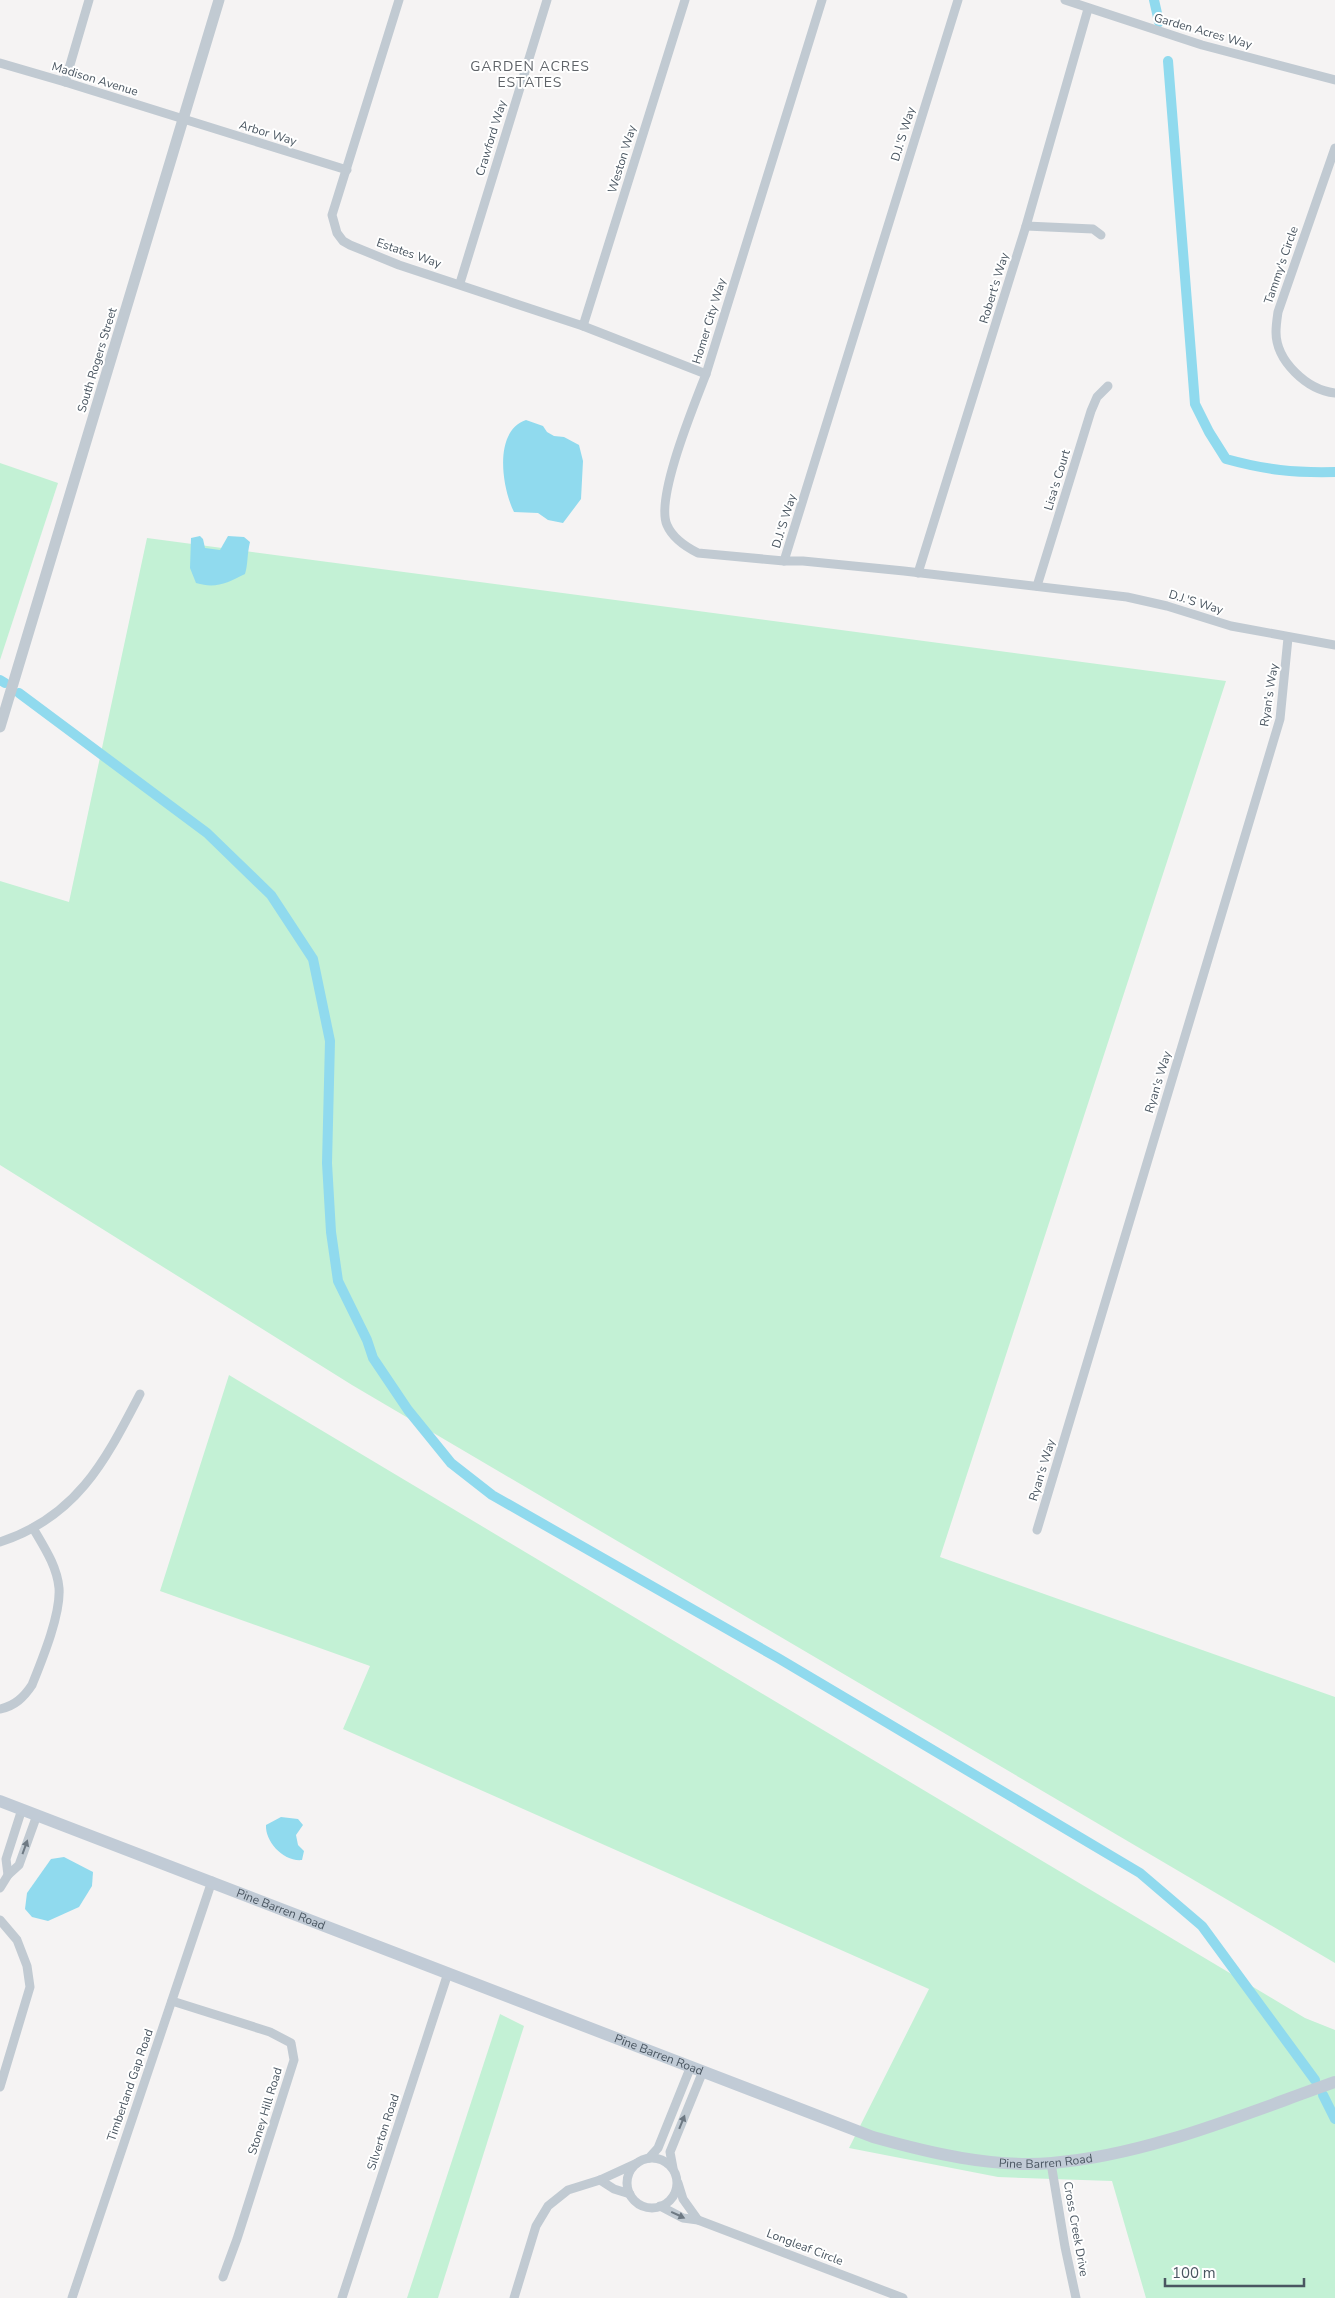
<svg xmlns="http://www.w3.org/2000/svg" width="1335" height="2298" font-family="'Nunito Sans',sans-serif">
<rect width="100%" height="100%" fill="#f5f3f3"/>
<g fill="#c3f1d5">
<path d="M0 463 58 483 0 660Z"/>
<path d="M147 538 1226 681 940 1557 1335 1697V1963L352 1385 0 1165V881L69 902Z"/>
<path d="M229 1375 1305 2018 1335 2030V2298H1146L1112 2181 998 2177 849 2148 929 1989 343 1729 370 1666 160 1591Z"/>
<path d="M500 2014 524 2026 438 2298H407Z"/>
</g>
<g fill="#90daee">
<path d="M526 420 543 426 547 432 554 436 564 437 579 445 583 461 581 499 563 523 548 520 538 513 514 512C502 488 493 431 526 420Z"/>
<path d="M200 536 203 539 205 548 220 550 228 536 244 537 250 542C247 554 248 564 245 574 227 583 216 589 196 583L190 568 191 538Z"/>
<path d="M281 1817 298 1819 303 1825 296 1835 298 1845 304 1851 302 1860C284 1862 265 1842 266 1825Z"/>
<path d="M64 1857 93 1872 92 1886 79 1907 48 1921 32 1917 25 1909 27 1893 51 1859Z"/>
</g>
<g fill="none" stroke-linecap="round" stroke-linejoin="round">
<g stroke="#90daee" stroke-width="10">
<path d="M1154 0 1159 22"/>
<path d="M1168 61 1195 404 1209 432 1226 459C1266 470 1294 473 1335 472"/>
<path d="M0 680 5 683"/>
<path d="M19 693 207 833 271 895 313 959 330 1041 327 1163 331 1232 338 1281 367 1340 373 1358 408 1410 451 1463 492 1495 778 1658 1140 1873 1202 1926 1315 2080"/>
<path d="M1323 2095 1335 2119"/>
</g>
<g stroke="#c1cad2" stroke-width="9">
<path d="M399 0 332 215 337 233 343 241 350 245 399 265 583 326 706 374"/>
<path d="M958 0 784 561H803L904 571 1127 597 1167 606 1231 626 1335 645"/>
<path d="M1065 0 1202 45 1335 80"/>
<path d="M0 63 65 82 347 170"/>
<path d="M65 82 89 0"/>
<path d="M1335 148 1278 312C1277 319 1276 325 1276 332 1276 361 1307 390 1335 393"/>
<path d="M1026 226 1093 229 1101 235"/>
<path d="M460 283 547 0"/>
<path d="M583 326 685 0"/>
<path d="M784 561 698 553C686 547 673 539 667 525 655 498 695 403 706 374L822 0"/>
<path d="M918 573 1026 226 1088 9"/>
<path d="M1037 586 1091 411 1097 397 1108 386"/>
<path d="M1037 1530 1280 719 1288 638"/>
<path d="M0 1542C77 1517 105 1461 140 1394"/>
<path d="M0 1709C15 1706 24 1697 32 1685 42 1660 61 1614 59 1588 57 1566 44 1547 33 1528"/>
<path d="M8 1875 6 1859 22 1809"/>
<path d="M0 1888 8 1875 19 1865 37 1815"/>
<path d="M0 1920 17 1940 27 1966 30 1987 0 2087"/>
<path d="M172 2001 270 2032 291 2043 294 2060 237 2239 223 2277"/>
<path d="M649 2158 658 2148 691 2066"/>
<circle cx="652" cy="2183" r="25"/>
<path d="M1051 2163 1065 2247 1076 2298"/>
<path d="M673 2168 670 2152 703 2071"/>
<path d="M600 2180 614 2189 630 2194"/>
<path d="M678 2183 683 2199 698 2220"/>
<path d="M660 2206 683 2218 698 2220 903 2298"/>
<path d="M72 2298 212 1881"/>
<path d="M342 2298 448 1973"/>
<path d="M514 2298 536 2226 548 2206 568 2190 600 2180 637 2163"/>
</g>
<path stroke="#c1cad2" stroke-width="11" d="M0 727 219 0"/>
<path stroke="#c1cbd6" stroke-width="12" id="s1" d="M0 1801 873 2137C930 2153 992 2168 1052 2163 1148 2155 1244 2114 1335 2082"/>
</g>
<defs><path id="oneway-solid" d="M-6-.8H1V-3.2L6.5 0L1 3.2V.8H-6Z" transform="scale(1.25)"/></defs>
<g fill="#6e7983">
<use href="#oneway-solid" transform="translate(25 1847) rotate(-70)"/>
<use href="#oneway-solid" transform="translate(682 2122) rotate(-68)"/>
<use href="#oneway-solid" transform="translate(678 2215) rotate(25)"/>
</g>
<g text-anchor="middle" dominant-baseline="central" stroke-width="4" stroke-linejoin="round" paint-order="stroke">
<g font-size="12" fill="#4a5661" stroke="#fff">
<text transform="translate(1203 31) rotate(16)">Garden Acres Way</text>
<text transform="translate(95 79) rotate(17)">Madison Avenue</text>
<text transform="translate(268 133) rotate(17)">Arbor Way</text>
<text transform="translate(903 134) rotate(-73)">D.J.'S Way</text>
<text transform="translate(491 138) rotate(-73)">Crawford Way</text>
<text transform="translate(622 159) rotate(-73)">Weston Way</text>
<text transform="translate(409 253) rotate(19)">Estates Way</text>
<text transform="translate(1281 265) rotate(-71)">Tammy's Circle</text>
<text transform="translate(994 288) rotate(-73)">Robert's Way</text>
<text transform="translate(709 321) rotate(-73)">Homer City Way</text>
<text transform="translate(97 360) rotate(-73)">South Rogers Street</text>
<text transform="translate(1057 480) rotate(-73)">Lisa's Court</text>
<text transform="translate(784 521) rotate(-73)">D.J.'S Way</text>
<text transform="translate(1196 602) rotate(17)">D.J.'S Way</text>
<text transform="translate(1269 695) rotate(-81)">Ryan's Way</text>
<text transform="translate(1158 1082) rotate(-73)">Ryan's Way</text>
<text transform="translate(1042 1470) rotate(-73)">Ryan's Way</text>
<text stroke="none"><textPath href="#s1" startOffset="301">Pine Barren Road</textPath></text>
<text stroke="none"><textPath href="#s1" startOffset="706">Pine Barren Road</textPath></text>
<text transform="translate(130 2085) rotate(-71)">Timberland Gap Road</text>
<text transform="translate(265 2111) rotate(-73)">Stoney Hill Road</text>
<text transform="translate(383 2132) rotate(-72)">Silverton Road</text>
<text stroke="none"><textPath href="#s1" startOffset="1111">Pine Barren Road</textPath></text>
<text transform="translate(1076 2229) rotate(80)">Cross Creek Drive</text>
<text transform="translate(805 2247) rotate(21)">Longleaf Circle</text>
</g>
<g font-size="14" letter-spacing="1" fill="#5f6368" stroke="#fff">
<text x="530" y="66">GARDEN ACRES<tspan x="530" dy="16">ESTATES</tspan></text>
</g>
</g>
<path d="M1165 2278v8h139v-8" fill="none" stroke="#4a5661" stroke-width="2.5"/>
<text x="1172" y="2278" font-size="15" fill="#4a5661" stroke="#ffffff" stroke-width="4" paint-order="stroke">100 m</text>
</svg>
